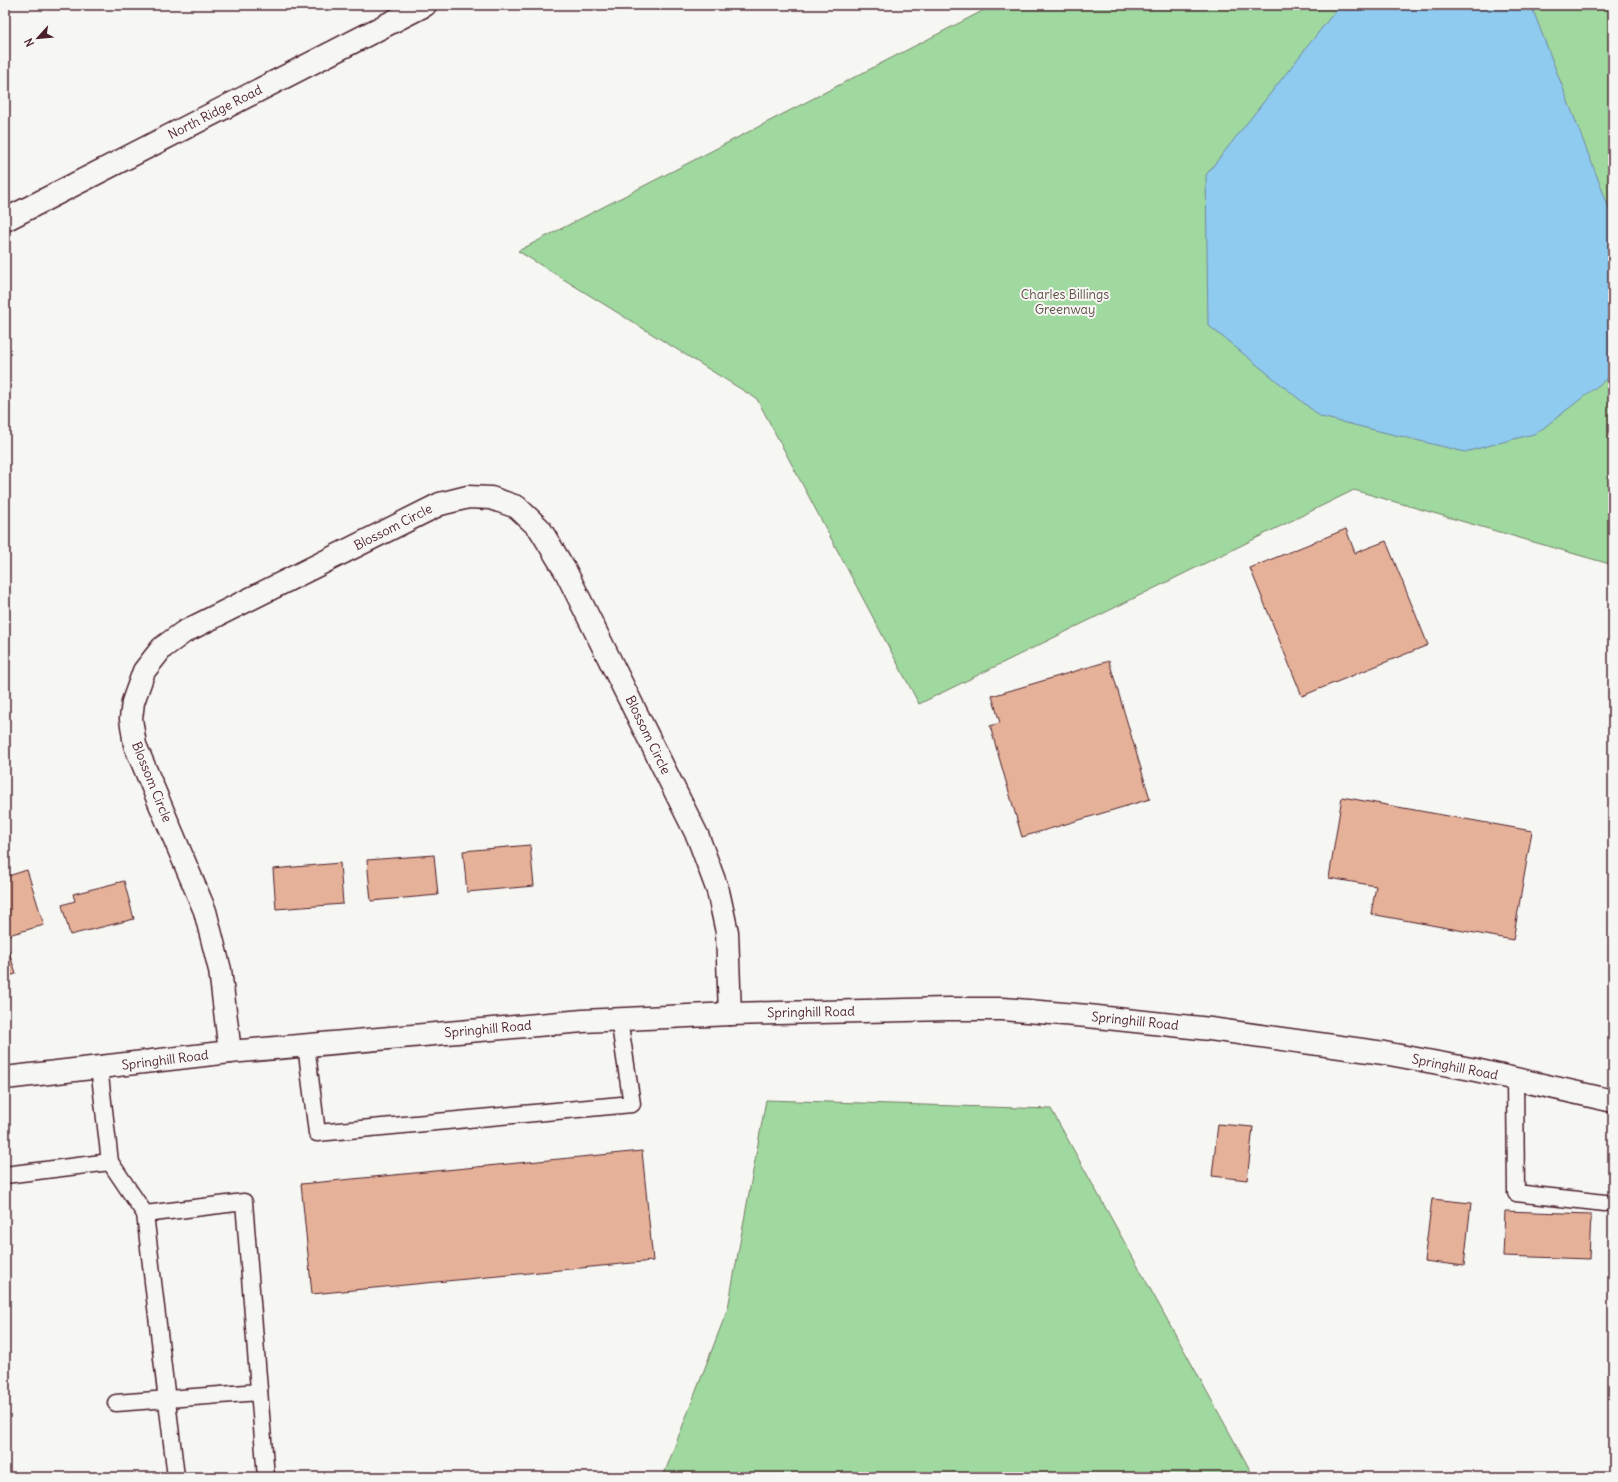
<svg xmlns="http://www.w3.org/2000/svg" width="1618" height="1482" font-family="Delius,sans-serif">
<rect width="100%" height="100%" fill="#f6f6f2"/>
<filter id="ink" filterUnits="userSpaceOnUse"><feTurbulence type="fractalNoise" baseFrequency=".025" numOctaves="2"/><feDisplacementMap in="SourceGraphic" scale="8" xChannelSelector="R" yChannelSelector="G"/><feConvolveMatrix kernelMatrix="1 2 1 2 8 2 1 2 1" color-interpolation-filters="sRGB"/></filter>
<g filter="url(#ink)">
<g fill="#9fd99f" stroke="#747c65">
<path d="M994 5H1613V565L1354 490 919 704 757 399 518 251Z"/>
<path d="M766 1100 1051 1109 1254 1477H663L728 1308Z"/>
</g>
<path fill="#8ecbef" stroke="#7386a1" d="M1340 5H1531L1611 213 1613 240V374L1537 433 1465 452 1321 417 1208 325 1206 175Z"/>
<g fill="#e5b198" stroke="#4a1f2b">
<path d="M1346 529 1355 553 1386 541 1428 645 1302 696 1250 568Z"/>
<path d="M1109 661 1150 799 1022 837 990 726 1000 723 992 696Z"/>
<path d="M1342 797 1532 831 1513 940 1371 914 1376 886 1329 878Z"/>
<path d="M530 845 534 886 467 892 463 851Z"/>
<path d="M434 855 438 895 371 901 367 860Z"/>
<path d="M340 863 343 904 276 909 273 869Z"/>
<path d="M27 870 44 925 5 936V877Z"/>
<path d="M124 881 134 919 70 935 62 905 75 901 73 894Z"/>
<path d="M5 939 16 974 5 977Z"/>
<path d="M1218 1124 1253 1127 1247 1180 1212 1176Z"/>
<path d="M642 1151 653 1261 312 1294 301 1184Z"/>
<path d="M1432 1199 1471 1203 1464 1266 1424 1261Z"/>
<path d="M1505 1211 1591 1214 1589 1259 1503 1256Z"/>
</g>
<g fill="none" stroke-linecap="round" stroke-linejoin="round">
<defs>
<g id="service">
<path d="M306 1045 317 1133 632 1104 619 1019"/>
<path d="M99 1067 110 1162 145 1214 176 1477"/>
<path d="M1515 1079 1516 1193 1605 1203"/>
<path d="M5 1175 110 1162"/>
<path d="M145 1214 244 1202 266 1477"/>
<path d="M116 1403 259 1392"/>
</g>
<path id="minor" d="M230 1052 220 970 205 911 135 745 131 719 133 702 144 671 162 648 184 632 440 504 468 497 491 498 517 507 540 529 566 572 698 837 718 891 727 932 730 1014"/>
<path id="tertiary" d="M5 220 425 5"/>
<path id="secondary" d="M5 1078 230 1052 583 1021 730 1014 948 1009H1003L1088 1016 1210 1029 1384 1053 1471 1069 1613 1101"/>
</defs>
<use href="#service" stroke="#4a1f2b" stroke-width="19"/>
<use href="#minor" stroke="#4a1f2b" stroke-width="25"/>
<use href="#tertiary" stroke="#4a1f2b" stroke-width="25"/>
<use href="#secondary" stroke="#4a1f2b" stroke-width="25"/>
<use href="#service" stroke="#f6f6f2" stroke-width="16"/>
<use href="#minor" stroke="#f6f6f2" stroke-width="22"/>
<use href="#tertiary" stroke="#f6f6f2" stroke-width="22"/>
<use href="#secondary" stroke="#f6f6f2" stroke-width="22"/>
</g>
</g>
<g text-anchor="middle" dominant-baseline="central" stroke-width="4" stroke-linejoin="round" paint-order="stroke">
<g font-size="13" fill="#4a1f2b" stroke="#f6f6f2">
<text transform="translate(215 112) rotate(-27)">North Ridge Road</text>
<text transform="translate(393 527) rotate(-27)">Blossom Circle</text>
<text transform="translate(648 735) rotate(64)">Blossom Circle</text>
<text transform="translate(152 782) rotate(68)">Blossom Circle</text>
<text transform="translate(811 1012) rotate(-1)">Springhill Road</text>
<text transform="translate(1135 1021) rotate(6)">Springhill Road</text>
<text transform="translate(488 1029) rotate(-5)">Springhill Road</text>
<text transform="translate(165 1060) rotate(-7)">Springhill Road</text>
<text transform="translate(1455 1067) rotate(11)">Springhill Road</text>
</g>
<g font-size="13" fill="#5f4e48" stroke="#f6f6f2">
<text x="1065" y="294">Charles Billings<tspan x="1065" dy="15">Greenway</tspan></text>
</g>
</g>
<rect width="1618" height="1482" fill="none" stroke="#f6f6f2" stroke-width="20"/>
<rect x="10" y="10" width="1598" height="1462" fill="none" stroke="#4a1f2b" stroke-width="1.5" filter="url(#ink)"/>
<g transform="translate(38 38) rotate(243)" stroke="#f6f6f2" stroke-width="3" paint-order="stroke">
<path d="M0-3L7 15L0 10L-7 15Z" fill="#4a1f2b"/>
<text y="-6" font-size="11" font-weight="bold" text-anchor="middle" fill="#4a1f2b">N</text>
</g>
</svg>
